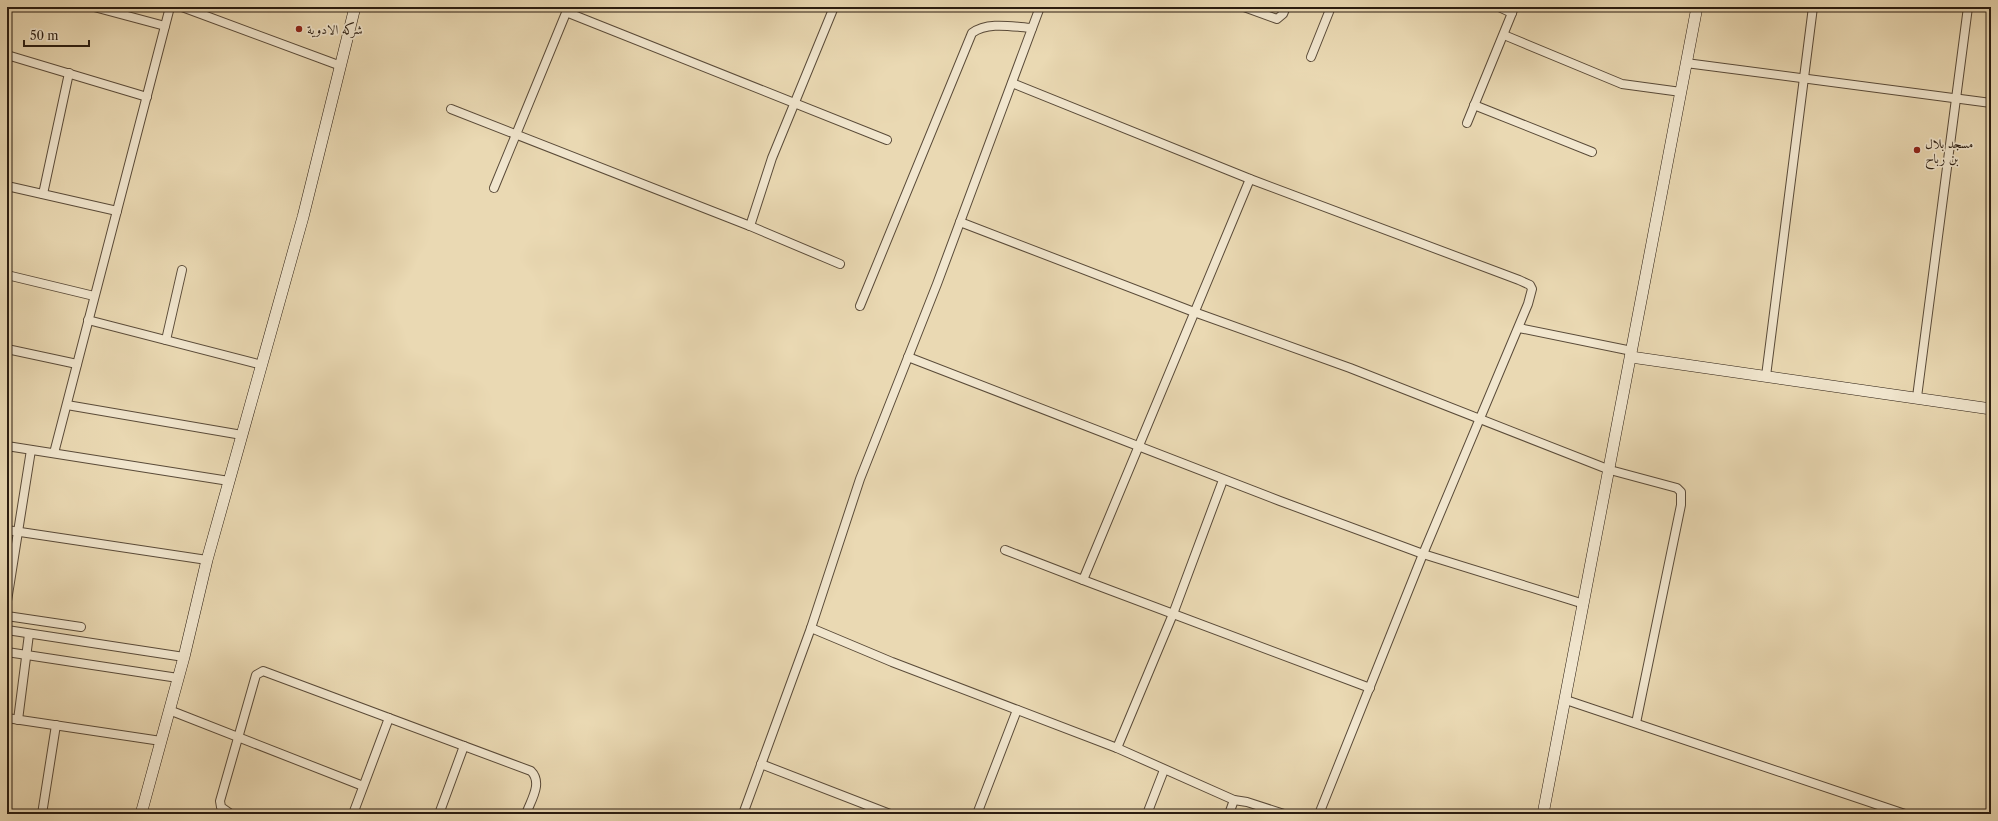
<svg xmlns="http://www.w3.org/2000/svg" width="1998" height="821" font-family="'Libre Caslon Text',Amiri,serif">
<rect width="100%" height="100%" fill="#ead9b3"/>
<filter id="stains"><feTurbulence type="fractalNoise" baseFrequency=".005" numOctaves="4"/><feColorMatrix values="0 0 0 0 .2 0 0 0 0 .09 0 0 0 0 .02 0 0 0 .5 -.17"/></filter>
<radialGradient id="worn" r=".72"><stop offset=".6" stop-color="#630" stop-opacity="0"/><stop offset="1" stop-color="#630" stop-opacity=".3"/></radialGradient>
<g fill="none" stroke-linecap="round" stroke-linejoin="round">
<defs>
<g id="street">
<path d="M94 7 165 26"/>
<path d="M182 7 341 66"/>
<path d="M1244 7 1277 19 1283 14 1286 7"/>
<path d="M1499 7 1512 13 1514 7"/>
<path d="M566 12 887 140"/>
<path d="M1504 35 1622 84 1681 92"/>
<path d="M7 55 147 97"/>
<path d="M1311 57 1331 7"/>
<path d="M1686 63 1991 103"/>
<path d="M1012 83 1250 179 1519 280 1530 285 1532 289 1528 304 1423 554 1319 814"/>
<path d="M1474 105 1592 152"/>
<path d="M451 109 750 226 840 264"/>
<path d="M1467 123 1512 13"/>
<path d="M7 186 117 211"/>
<path d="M494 188 568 8"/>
<path d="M43 194 69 73"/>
<path d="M960 222 1194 312 1350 368 1610 470 1677 488 1681 492V505L1636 723"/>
<path d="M750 226 772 158 834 7"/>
<path d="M7 275 94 296"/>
<path d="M860 306 972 33C988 21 1014 27 1032 28"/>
<path d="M88 320 262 365"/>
<path d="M1519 328 1632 351"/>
<path d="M166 340 182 270"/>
<path d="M7 349 77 364"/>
<path d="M908 357 1280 501 1423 554 1584 604"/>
<path d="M1766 376 1813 7"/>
<path d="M1917 397 1968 7"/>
<path d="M67 405 242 435"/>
<path d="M7 446 229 481"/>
<path d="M54 453 170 7"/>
<path d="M7 530 207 560"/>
<path d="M1005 550 1083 580 1250 179"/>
<path d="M1083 580 1370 688"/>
<path d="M7 601 31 450"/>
<path d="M7 616 81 627"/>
<path d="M811 628 892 662 1117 748 1234 800 1247 802 1284 814"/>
<path d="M7 630 184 657"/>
<path d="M7 652 178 678"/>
<path d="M1566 700 1905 814"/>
<path d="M169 710 363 786"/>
<path d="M7 718 161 741"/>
<path d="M18 720 29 634"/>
<path d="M1117 748 1173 614 1223 480"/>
<path d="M761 764 890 814"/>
<path d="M42 814 56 725"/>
<path d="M231 814 221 807 220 801 256 675 263 671 531 771C543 783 531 800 526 814"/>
<path d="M353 814 389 718"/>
<path d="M439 814 464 746"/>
<path d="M743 814 811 628 860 479 937 284 1040 7"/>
<path d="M977 814 1017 710"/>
<path d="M1147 814 1164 770"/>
<path d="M1229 814 1234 800"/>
</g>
<g id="secondary">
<path d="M1631 357 1991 409"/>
<path d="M141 814 184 657 207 560 303 217 355 7"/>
<path d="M1543 814 1697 7"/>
</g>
</defs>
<use href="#street" stroke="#5a4b39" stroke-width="10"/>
<use href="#secondary" stroke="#2a1c10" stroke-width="12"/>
<use href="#street" stroke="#f1e6ce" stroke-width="8"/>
<use href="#secondary" stroke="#f1e6ce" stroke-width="11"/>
</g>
<g fill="#8f2418" stroke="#f1e6ce" stroke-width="1.5">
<circle cx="299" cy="29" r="4"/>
<circle cx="1917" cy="150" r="4"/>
</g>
<g text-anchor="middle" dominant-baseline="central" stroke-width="3.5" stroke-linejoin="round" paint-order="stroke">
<g font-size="13" fill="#2a1c10" stroke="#f1e6ce" text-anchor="start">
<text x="307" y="29">شركه الادوية</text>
<text x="1925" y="143">مسجد بلال<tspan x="1925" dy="15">بن رباح</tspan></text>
</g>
</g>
<rect width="1998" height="821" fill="none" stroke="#ead9b3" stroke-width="24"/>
<rect x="8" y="8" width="1982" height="805" fill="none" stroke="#2a1c10" stroke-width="2"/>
<rect x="12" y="12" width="1974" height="797" fill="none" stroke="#2a1c10"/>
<path d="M24 40v6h65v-6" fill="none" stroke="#2a1c10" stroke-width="2"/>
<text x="30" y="40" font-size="12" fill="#2a1c10" stroke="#f1e6ce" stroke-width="3" paint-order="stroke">50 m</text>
<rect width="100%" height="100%" filter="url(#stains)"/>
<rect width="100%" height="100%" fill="url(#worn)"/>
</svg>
